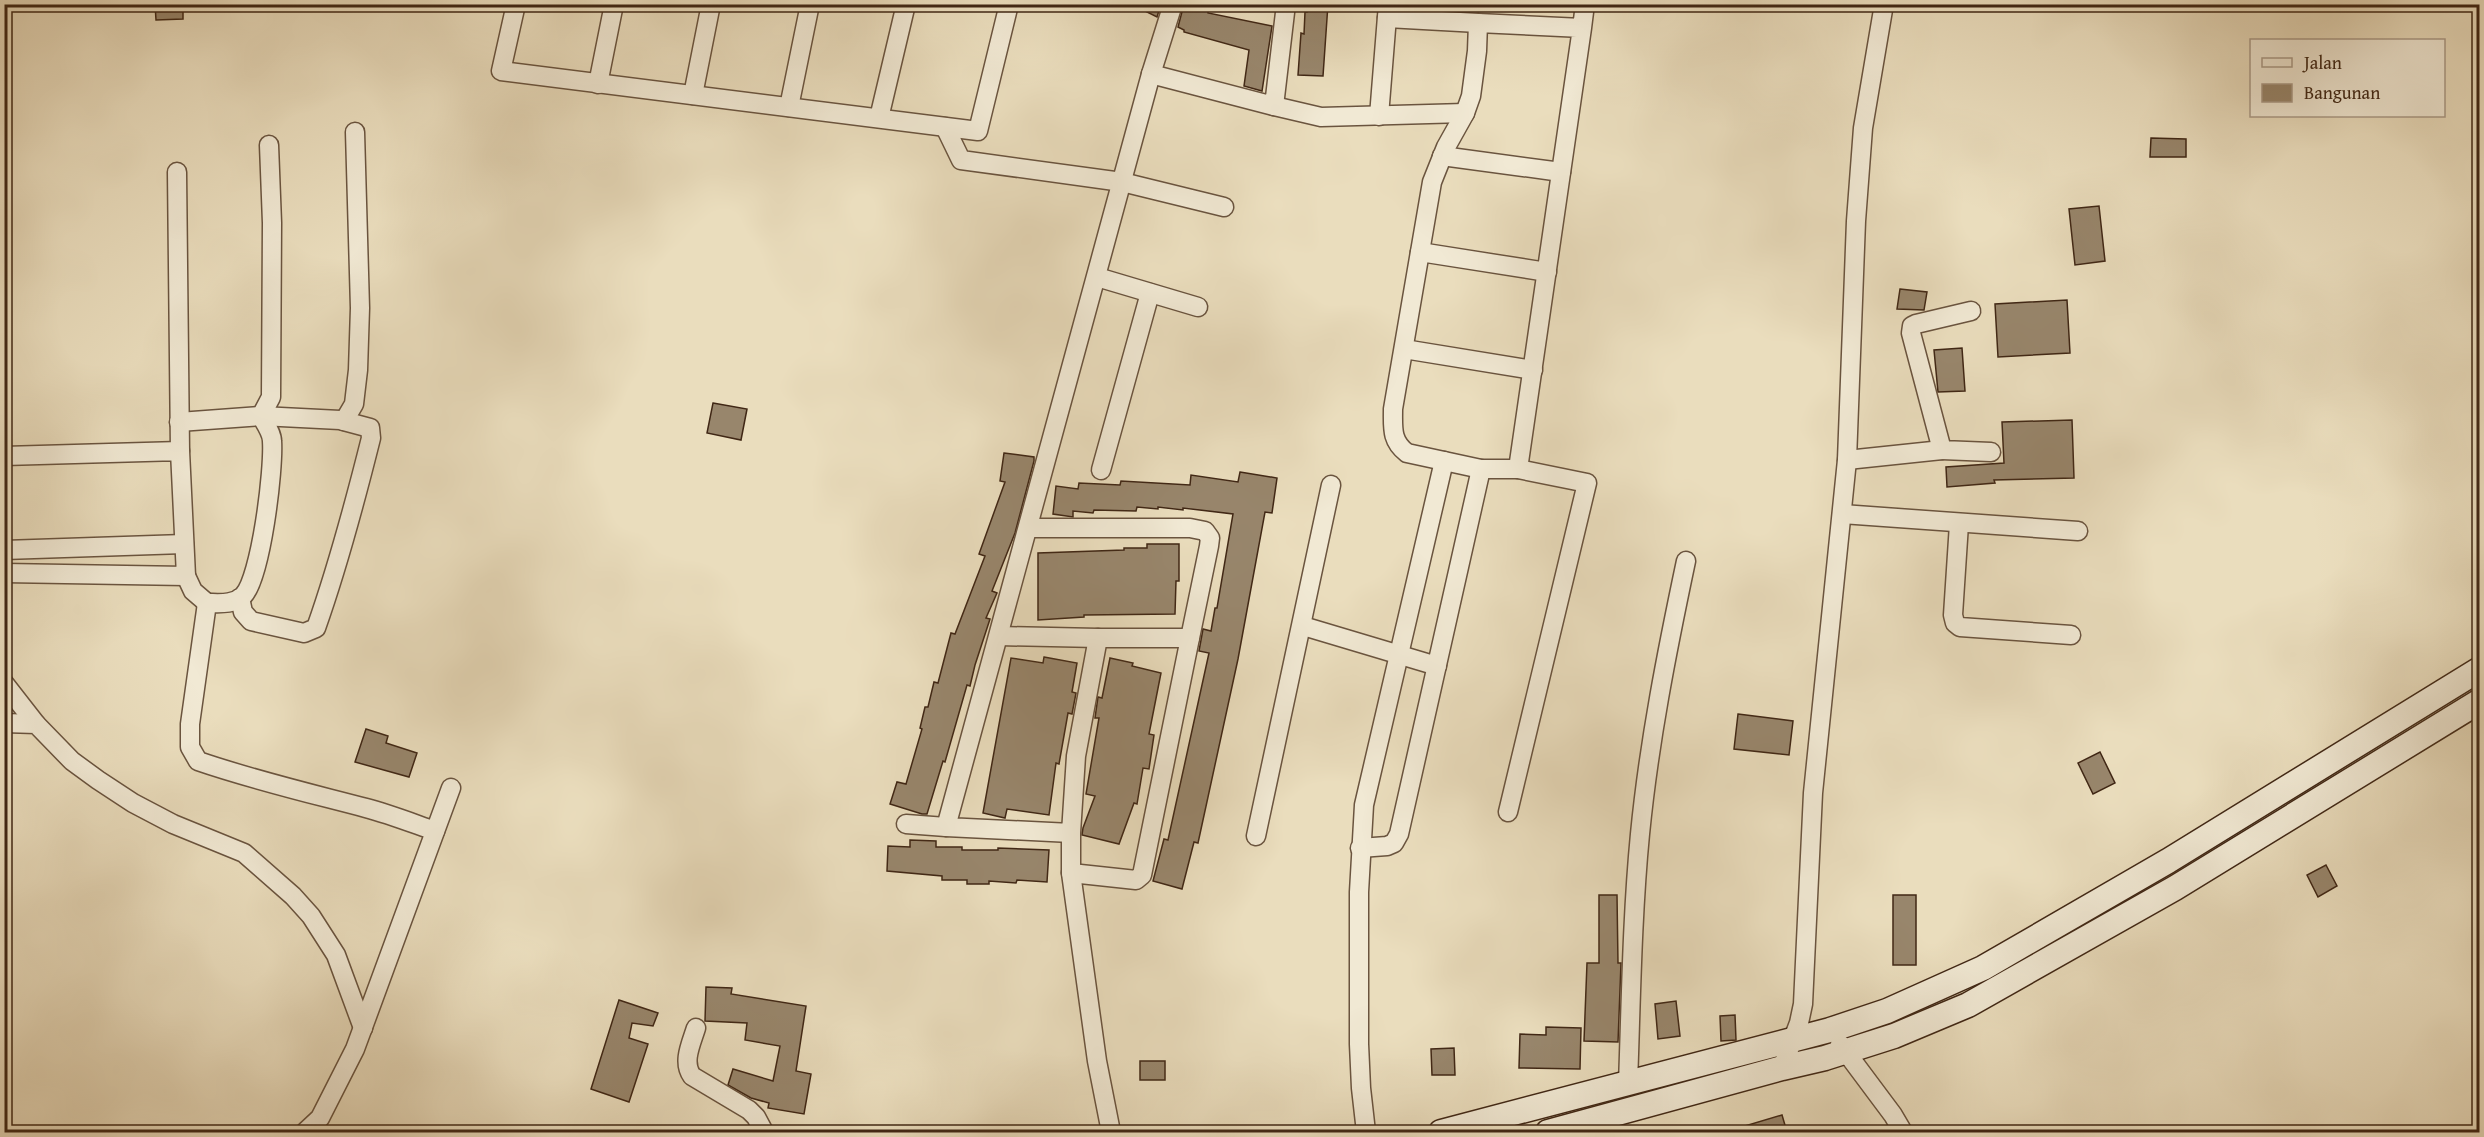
<svg xmlns="http://www.w3.org/2000/svg" width="2484" height="1137" font-family="'Gentium Book Plus',serif">
<rect width="100%" height="100%" fill="#eaddbd"/>
<filter id="stains"><feTurbulence type="fractalNoise" baseFrequency=".00333" numOctaves="4"/><feColorMatrix values="0 0 0 0 .2 0 0 0 0 .09 0 0 0 0 .02 0 0 0 .5 -.17"/></filter>
<radialGradient id="worn" r=".72"><stop offset=".6" stop-color="#630" stop-opacity="0"/><stop offset="1" stop-color="#630" stop-opacity=".3"/></radialGradient>
<g fill="#98866c" stroke="#402715" stroke-width="1.5">
<path d="M155 4H183V19L156 20Z"/>
<path d="M1131 4H1161L1157 17Z"/>
<path d="M1184 4 1208 10V13L1272 26 1262 91 1244 86 1249 50 1184 32V30L1178 27Z"/>
<path d="M1307 4H1328L1323 76 1298 75 1301 33 1304 34 1305 12H1307Z"/>
<path d="M2151 138 2186 139V157H2150Z"/>
<path d="M2099 206 2105 261 2075 265 2069 209Z"/>
<path d="M1900 289 1927 292 1924 310 1897 309Z"/>
<path d="M2067 300 2070 353 1998 357 1995 304Z"/>
<path d="M1962 348 1965 391 1938 392 1934 350Z"/>
<path d="M713 403 747 409 741 440 707 433Z"/>
<path d="M2072 420 2074 478 1994 480 1995 483 1947 487 1946 467 2004 463 2002 422Z"/>
<path d="M1004 453 1034 457V461L1015 533 992 591 997 593 986 618 990 619 975 665 970 686 967 685 945 762 943 761 927 814H922L890 804 897 782 906 784 922 729 920 728 925 707H928L934 682 938 683 951 633 955 634 985 556 979 554 1005 482 1000 481Z"/>
<path d="M1240 472 1277 478 1272 513 1265 512 1238 659 1198 843 1194 842 1182 889 1153 881 1164 839 1168 840 1209 653 1199 651 1203 629 1211 631 1215 608H1217L1233 514 1183 508V510L1158 507V509L1137 507 1136 511 1094 510 1093 513 1073 511V517L1053 514 1056 486 1078 489 1079 483 1120 485 1121 481 1190 485 1191 475 1238 482Z"/>
<path d="M1147 544H1179V581H1176L1175 614 1084 615V617L1038 620V553L1124 550V548H1147Z"/>
<path d="M1044 657 1077 663 1072 692 1076 693 1072 714 1068 713 1059 764 1056 763 1049 815 1007 809 1005 818 983 813 1011 658 1043 663Z"/>
<path d="M1110 658 1133 663 1132 666 1161 673 1149 734 1154 735 1149 769 1143 768 1137 804 1134 803 1119 844 1082 835 1083 828 1095 796 1086 794 1099 718H1095L1098 697 1102 698Z"/>
<path d="M1738 714 1793 721 1789 755 1734 749Z"/>
<path d="M366 729 388 736 386 743 417 753 409 777 355 762Z"/>
<path d="M2100 752 2115 783 2093 794 2078 763Z"/>
<path d="M910 840 936 841V847H962V850H998V848L1049 850 1047 882 1017 880 1016 883 989 881V884H967V880H942V876L887 871 888 846 910 847Z"/>
<path d="M2326 865 2337 886 2318 897 2307 875Z"/>
<path d="M1599 895H1617L1618 963H1621L1618 1042 1584 1041 1587 963H1599Z"/>
<rect x="1893" y="895" width="23" height="70"/>
<path d="M706 987 732 988 731 994 806 1006 796 1071 811 1074 804 1114 768 1108 769 1103 751 1098 728 1085 733 1069 773 1081 780 1046 745 1040 747 1023 705 1021Z"/>
<path d="M619 1000 658 1013 653 1026 632 1023 629 1038 648 1044 629 1102 591 1089Z"/>
<path d="M1676 1001 1680 1036 1658 1039 1655 1004Z"/>
<path d="M1735 1015 1736 1040 1721 1041 1720 1016Z"/>
<path d="M1546 1027 1581 1028 1580 1069 1519 1068 1520 1034 1546 1035Z"/>
<path d="M1454 1048 1455 1075H1432L1431 1049Z"/>
<rect x="1140" y="1061" width="25" height="19"/>
<path d="M1782 1115 1787 1132H1738V1128Z"/>
</g>
<g fill="none" stroke-linecap="round" stroke-linejoin="round">
<defs>
<g id="street">
<path d="M516 4 501 71 978 131 1009 4"/>
<path d="M1387 18 1478 23"/>
<path d="M1582 28 1518 469H1481L1407 453C1391 441 1393 428 1393 409L1432 182 1446 147 1465 113 1471 96 1477 51 1478 23 1582 28 1585 4"/>
<path d="M1151 74 1274 106 1286 4"/>
<path d="M598 84 614 4"/>
<path d="M693 95 711 4"/>
<path d="M1274 106 1321 117 1465 113"/>
<path d="M789 107 810 4"/>
<path d="M1379 116 1388 4"/>
<path d="M879 118 906 4"/>
<path d="M945 127 961 160 1122 182 1224 207"/>
<path d="M269 145 272 223 271 397 261 416C265 423 272 433 272 441 274 469 261 578 243 596 233 605 219 603 207 603L190 724V747L198 761C253 780 309 793 366 808 389 814 412 823 435 831"/>
<path d="M1442 156 1561 172"/>
<path d="M177 172 180 451"/>
<path d="M1420 252 1547 272"/>
<path d="M1097 277 1198 307"/>
<path d="M1971 311 1916 324 1912 326 1911 333 1942 450 1991 452"/>
<path d="M1404 349 1533 370"/>
<path d="M344 421 354 404 358 370 360 308 355 132"/>
<path d="M179 422 261 416 340 420 370 428 371 438C355 502 338 566 316 628L304 633 251 621 243 612 240 598"/>
<path d="M4 456 180 451 186 576 4 573"/>
<path d="M1847 460 1942 450"/>
<path d="M1101 470 1150 293"/>
<path d="M1842 514 2078 531"/>
<path d="M1959 524 1953 615 1955 623 1960 627 2071 635"/>
<path d="M1028 528H1190L1205 531 1210 538 1209 546 1190 638H1098L1076 756 1071 833 946 827 1151 74 1173 4"/>
<path d="M4 550 184 544"/>
<path d="M186 576 193 591 207 603"/>
<path d="M1303 626 1437 666"/>
<path d="M999 636 1098 638"/>
<path d="M4 683 36 724"/>
<path d="M4 723 36 724 72 761 98 780 133 803 173 824 244 853 293 896 311 916 336 955 363 1028"/>
<path d="M1508 812 1587 483 1518 469"/>
<path d="M906 824 946 827"/>
<path d="M1071 833V873"/>
<path d="M1256 836 1331 485"/>
<path d="M1360 848 1387 846 1394 843 1399 834 1481 469"/>
<path d="M696 1028C691 1044 682 1062 692 1076L749 1110 756 1117 764 1132"/>
<path d="M1840 1044 1893 1115 1903 1132"/>
<path d="M1782 1068 1799 1023 1803 1004 1813 793 1847 460 1856 221 1863 128 1884 4"/>
<path d="M1628 1084C1631 1001 1632 917 1640 834 1649 742 1667 651 1686 561"/>
<path d="M305 1132 320 1118 355 1049 451 788"/>
<path d="M1111 1132 1097 1061 1071 873 1136 880 1142 875 1190 638"/>
<path d="M1366 1132 1361 1088 1359 1044V892L1364 805 1444 461"/>
</g>
<g id="secondary">
<path d="M1441 1132 1830 1030 1887 1011 1983 968 2168 861 2480 669"/>
<path d="M1548 1132 1782 1068 1825 1058 1894 1036 1968 1005 2175 888 2480 701"/>
</g>
</defs>
<use href="#street" stroke="#6a543f" stroke-width="21"/>
<use href="#secondary" stroke="#402715" stroke-width="27"/>
<use href="#street" stroke="#f1e9d4" stroke-width="18"/>
<use href="#secondary" stroke="#f1e9d4" stroke-width="24"/>
</g>
<rect width="2484" height="1137" fill="none" stroke="#eaddbd" stroke-width="24"/>
<rect x="6" y="6" width="2472" height="1125" fill="none" stroke="#402715" stroke-width="3"/>
<rect x="12" y="12" width="2460" height="1113" fill="none" stroke="#402715" stroke-width="1.5"/>
<rect x="2250" y="39" width="195" height="78" fill="#f1e9d4" stroke="#aa9b88" stroke-width="1.5"/>
<rect x="2262" y="58" width="30" height="9" fill="#f1e9d4" stroke="#aa9b88" stroke-width="1.5"/>
<text x="2304" y="69" font-size="18" fill="#402715">Jalan</text>
<rect x="2262" y="84" width="30" height="18" fill="#98866c" stroke="#aa9b88" stroke-width="1.5"/>
<text x="2304" y="99" font-size="18" fill="#402715">Bangunan</text>
<rect width="100%" height="100%" filter="url(#stains)"/>
<rect width="100%" height="100%" fill="url(#worn)"/>
</svg>
